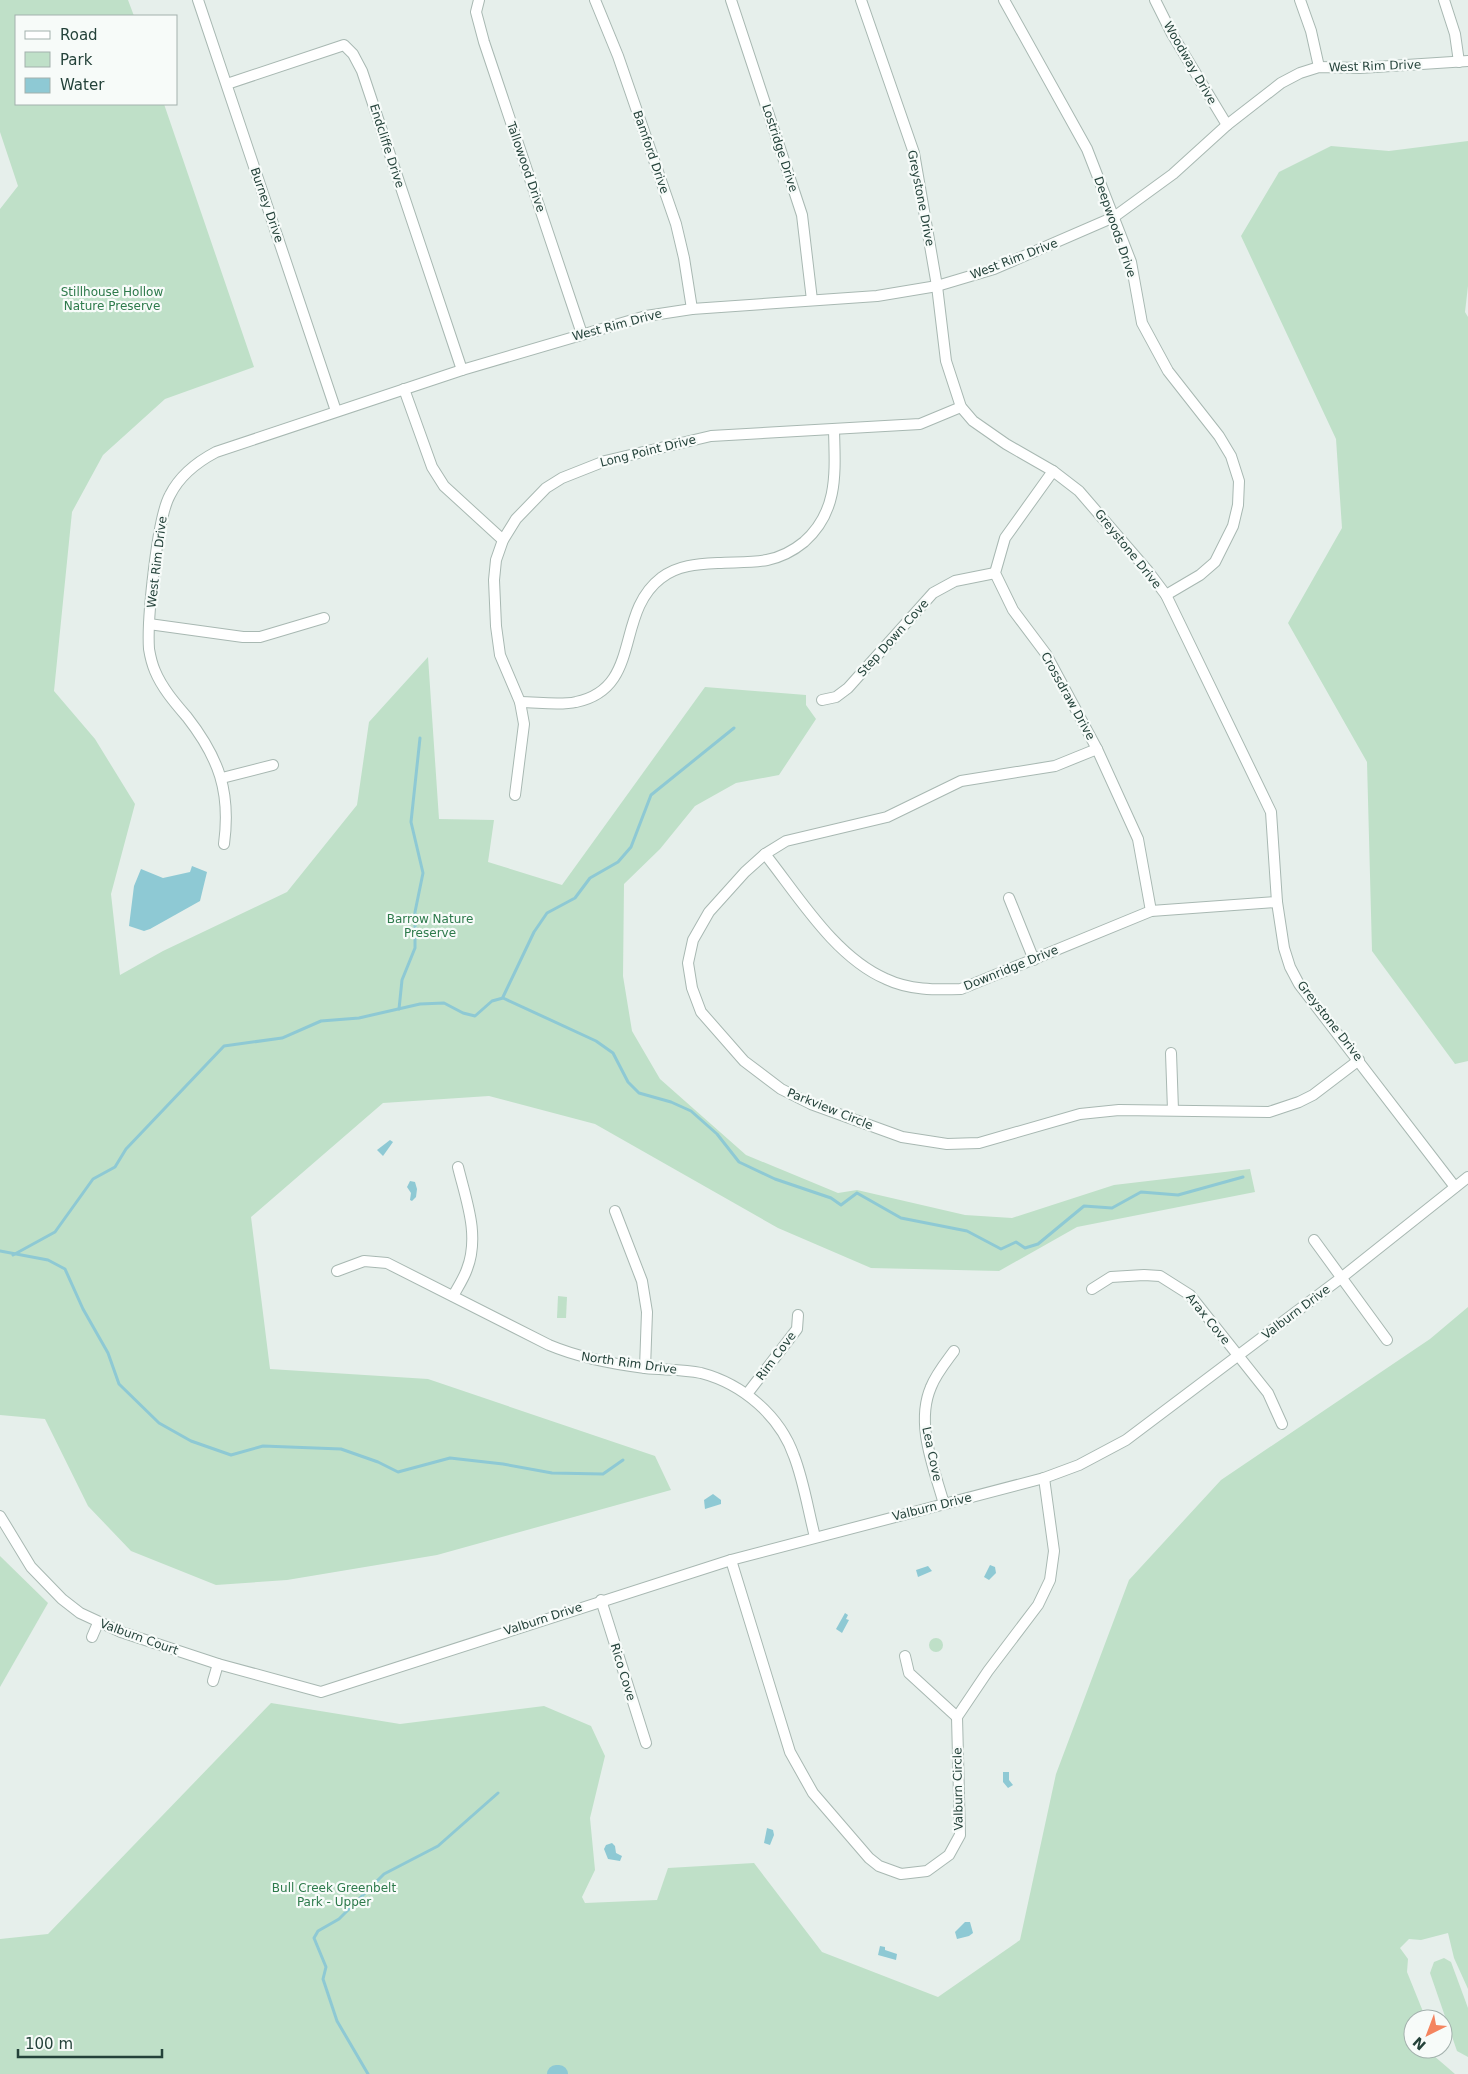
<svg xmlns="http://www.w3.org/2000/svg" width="1468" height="2074" font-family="'DejaVu Sans',sans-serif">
<rect width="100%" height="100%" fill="#e6efeb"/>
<g fill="#bfe0c8">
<path d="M0 0H128L134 16H16V104H164L254 367 165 399 103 455 72 512 54 691 95 739 135 804 111 894 120 975 163 951 287 892 357 805 369 722 428 657 439 819 494 820 488 862 562 885 705 687 806 695V705L816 719 779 775 736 783 695 806 660 849 624 884 623 976 632 1031 660 1079 746 1155 838 1193 857 1190 965 1215 1012 1218 1114 1185 1250 1169 1255 1192 1077 1227 999 1271 871 1268 778 1228 595 1124 489 1096 383 1103 251 1217 270 1369 428 1379 655 1456 671 1490 437 1555 287 1580 216 1585 131 1551 88 1506 45 1419 0 1415V209L18 186 0 132Z"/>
<path d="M1468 141V286L1465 312 1468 317V1061L1455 1064 1372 951 1367 762 1288 623 1342 528 1336 439 1241 236 1279 172 1331 146 1389 151Z"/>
<path d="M558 1296 567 1297 566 1318H557Z"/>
<path d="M1468 1307V1989L1454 1958 1448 1933 1421 1940 1409 1939 1400 1948 1408 1959 1407 1972 1426 2019H1413V2049H1426L1455 2074H0V1939L48 1934 271 1703 400 1724 544 1706 591 1726 605 1756 590 1818 595 1870 582 1897 585 1903 657 1900 668 1868 754 1863 822 1952 938 1997 1020 1940 1056 1774 1129 1580 1221 1480 1430 1339Z"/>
<path d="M0 1556 48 1603 0 1687Z"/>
<circle cx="936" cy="1645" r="7"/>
<path d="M1444 1958 1451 1962 1468 2008V2057L1457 2051 1430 1973 1434 1962Z"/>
</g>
<g fill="#8ec9d4">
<path d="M192 866 207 872 200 901 150 929 144 931 129 926 134 886 141 869 163 878 190 872Z"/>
<path d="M390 1140 393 1142 383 1156 377 1150Z"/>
<path d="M410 1181 415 1182 417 1189 416 1197 412 1201 410 1200 411 1193 407 1187Z"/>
<path d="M713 1494 721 1500V1504L705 1509 704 1500Z"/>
<path d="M990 1565 995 1567 996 1573 989 1580 984 1577Z"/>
<path d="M928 1566 932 1571 918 1577 916 1570Z"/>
<path d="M845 1613 848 1615 846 1619 849 1620 842 1633 836 1629Z"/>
<path d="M1003 1772H1009V1780L1013 1785 1008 1788 1003 1782Z"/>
<path d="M767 1828 773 1830 774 1835 770 1845 764 1843Z"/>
<path d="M612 1843 615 1846 616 1853 622 1856 620 1861 608 1859 604 1849 606 1845Z"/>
<path d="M965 1922H970L973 1933 969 1936 957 1939 955 1932Z"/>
<path d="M880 1946 885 1947V1950L897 1954 896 1960 878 1955Z"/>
</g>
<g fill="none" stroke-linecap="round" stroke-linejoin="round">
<g stroke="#8ec9d4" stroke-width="3">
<path d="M503 997 534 932 547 913 575 898 590 878 618 862 631 847 651 795 734 728"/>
<path d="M399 1009 402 980 415 948V912L423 873 411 822 420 738"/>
<path d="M0 1251 48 1260 65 1269 83 1309 108 1353 119 1384 159 1423 191 1441 231 1455 263 1446 341 1449 378 1462 398 1472 450 1458 503 1464 552 1473 603 1474 623 1460"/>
<path d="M13 1255 55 1232 93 1179 115 1167 126 1149 224 1046 282 1038 321 1021 359 1018 420 1004 444 1003 463 1013 475 1016 492 1001 503 998 596 1041 613 1053 628 1082 639 1093 671 1102 691 1111 717 1134 739 1162 775 1179 831 1198 841 1205 857 1193 901 1218 967 1231 1001 1249 1016 1242 1025 1248 1038 1244 1084 1206 1112 1208 1141 1192 1178 1195 1243 1177"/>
<path d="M368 2074 337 2021 323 1979 326 1967 314 1938 318 1931 339 1919 384 1874 438 1846 498 1793"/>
</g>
<path stroke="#8ec9d4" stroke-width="18" d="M556 2074H559"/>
<defs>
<g id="minor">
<path d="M198 0 336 411"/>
<path d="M479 0 476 12 484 42 582 334"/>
<path d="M595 0 618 56 676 224 684 258 692 309"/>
<path d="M731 0 802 215 812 300"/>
<path d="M861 0 914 153 937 286 946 361 961 407 973 421 1006 444 1053 471 1079 491 1148 571 1166 595 1271 812 1277 902 1284 948 1290 967 1299 984 1455 1187"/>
<path d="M1004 0 1087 149 1131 262 1142 323 1168 371 1219 436 1231 456 1239 481 1238 505 1233 526 1215 562 1200 575 1166 595"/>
<path d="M1155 0 1172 34 1227 125"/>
<path d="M1300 0 1311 31 1319 67"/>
<path d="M1444 0 1455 34 1459 62"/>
<path d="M227 84 344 45 353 54 362 71 462 370"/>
<path d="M404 389 432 467 444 486 503 540"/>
<path d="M1053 471 1005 538 995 573 1013 610 1046 654 1097 749 1138 839 1151 911"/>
<path d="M149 624 243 637H260L324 618"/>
<path d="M822 700 836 697 848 688 933 593 955 581 995 573"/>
<path d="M520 702C537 702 559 706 576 702 643 688 614 614 661 578 677 565 698 564 718 563 734 562 752 563 767 560 782 557 793 551 804 542 839 511 835 472 834 430"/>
<path d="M1097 749 1055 766 961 781 887 817 786 841 765 854 745 872 709 912 693 940 688 963 692 988 701 1012 744 1061 781 1089 811 1104 902 1137 947 1144 979 1143 1080 1114 1119 1110 1269 1112 1299 1102 1313 1095 1359 1060"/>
<path d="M222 778 273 765"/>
<path d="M515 795 524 724 520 702 500 655 496 626 494 580 496 560 503 540 516 519 546 488 562 478 605 461 711 436 920 424 961 407"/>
<path d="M224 844C231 792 219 758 187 717 175 703 162 688 155 671 152 664 150 655 149 649 147 620 157 518 170 495 180 475 197 462 216 452L462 370 646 316 692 309 877 296 937 286 994 269 1114 217 1173 174 1227 125 1281 83 1300 73 1319 67 1360 68 1468 61"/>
<path d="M765 854C799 897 835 957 886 979 909 990 935 990 961 989L1151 911 1277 902"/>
<path d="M1009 898 1034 960"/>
<path d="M1171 1053 1173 1110"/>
<path d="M615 1211 642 1281 647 1312 645 1368"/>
<path d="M1314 1240 1387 1340"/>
<path d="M337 1271 364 1261 387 1263 549 1345C580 1358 612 1364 645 1368 663 1370 683 1369 701 1373 743 1384 780 1416 794 1456 804 1482 808 1510 815 1537"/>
<path d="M1092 1289 1111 1277 1144 1275 1160 1276 1190 1295 1268 1393 1282 1424"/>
<path d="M453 1296C458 1287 464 1278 467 1269 480 1235 466 1200 458 1167"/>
<path d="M747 1394 797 1329 798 1315"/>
<path d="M944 1504C934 1468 915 1424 931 1387 936 1374 946 1362 954 1351"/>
<path d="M0 1516 31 1567 62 1599 80 1613 121 1632 218 1664 321 1692 731 1560 1044 1478 1079 1465 1126 1440 1341 1278 1468 1177"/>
<path d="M731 1560 790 1752 813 1793 869 1858 879 1866 901 1874 927 1871 949 1855 960 1835 957 1717 988 1671 1038 1605 1050 1580 1054 1551 1044 1478"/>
<path d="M601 1600 646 1743"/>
<path d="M92 1637 98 1623"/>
<path d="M905 1656 909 1673 957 1717"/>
<path d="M213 1681 218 1664"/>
</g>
</defs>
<use href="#minor" stroke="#a8b8b2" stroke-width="12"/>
<use href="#minor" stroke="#fff" stroke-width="10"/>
</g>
<g text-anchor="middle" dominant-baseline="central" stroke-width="4.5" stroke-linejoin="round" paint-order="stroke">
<g font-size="12" fill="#24423a" stroke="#f7fbf9">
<text transform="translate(1190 63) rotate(60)">Woodway Drive</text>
<text transform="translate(1375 66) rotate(-2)">West Rim Drive</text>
<text transform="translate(387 146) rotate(72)">Endcliffe Drive</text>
<text transform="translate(780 148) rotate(72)">Lostridge Drive</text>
<text transform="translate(651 152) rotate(71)">Bamford Drive</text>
<text transform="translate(526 167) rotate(71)">Tallowood Drive</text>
<text transform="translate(921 198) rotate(79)">Greystone Drive</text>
<text transform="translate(267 205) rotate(71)">Burney Drive</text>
<text transform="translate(1115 227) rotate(71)">Deepwoods Drive</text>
<text transform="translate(1014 259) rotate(-21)">West Rim Drive</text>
<text transform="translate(617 325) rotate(-15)">West Rim Drive</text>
<text transform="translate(648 451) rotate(-14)">Long Point Drive</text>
<text transform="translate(1128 549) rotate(51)">Greystone Drive</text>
<text transform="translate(157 562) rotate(-83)">West Rim Drive</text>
<text transform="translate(893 638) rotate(-48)">Step Down Cove</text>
<text transform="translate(1068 696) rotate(61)">Crossdraw Drive</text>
<text transform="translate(1011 968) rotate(-22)">Downridge Drive</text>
<text transform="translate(1330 1021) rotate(52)">Greystone Drive</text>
<text transform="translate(830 1109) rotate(22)">Parkview Circle</text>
<text transform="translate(1296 1312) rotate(-37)">Valburn Drive</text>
<text transform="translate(1208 1319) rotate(51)">Arax Cove</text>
<text transform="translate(776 1356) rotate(-53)">Rim Cove</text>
<text transform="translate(629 1363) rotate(8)">North Rim Drive</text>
<text transform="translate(932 1454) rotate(78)">Lea Cove</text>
<text transform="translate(932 1507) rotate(-14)">Valburn Drive</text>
<text transform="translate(543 1619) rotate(-18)">Valburn Drive</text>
<text transform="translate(139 1637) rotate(20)">Valburn Court</text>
<text transform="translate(623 1672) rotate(73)">Rico Cove</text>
<text transform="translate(958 1789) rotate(-91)">Valburn Circle</text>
</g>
<g font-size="12" fill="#2d7a4b" stroke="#f7fbf9">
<text x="112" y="292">Stillhouse Hollow<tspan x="112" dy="14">Nature Preserve</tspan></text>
<text x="430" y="919">Barrow Nature<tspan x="430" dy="14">Preserve</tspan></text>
<text x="334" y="1888">Bull Creek Greenbelt<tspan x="334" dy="14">Park - Upper</tspan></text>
</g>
</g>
<rect x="15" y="15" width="162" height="90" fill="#f7fbf9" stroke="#a3b1ad"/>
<rect x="25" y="31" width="25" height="8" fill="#ffffff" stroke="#a3b1ad"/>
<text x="60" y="40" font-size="15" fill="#24423a">Road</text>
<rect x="25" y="52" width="25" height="15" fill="#bfe0c8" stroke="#a3b1ad"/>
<text x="60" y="65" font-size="15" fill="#24423a">Park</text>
<rect x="25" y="78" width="25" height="15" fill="#8ec9d4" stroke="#a3b1ad"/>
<text x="60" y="90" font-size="15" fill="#24423a">Water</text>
<g transform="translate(1428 2034) rotate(222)"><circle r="24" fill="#f7fbf9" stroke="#a3b1ad"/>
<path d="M0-4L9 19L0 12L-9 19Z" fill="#f4845f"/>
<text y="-8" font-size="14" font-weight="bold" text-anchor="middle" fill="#24423a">N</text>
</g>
<path d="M18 2049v8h144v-8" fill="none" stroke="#24423a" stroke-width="2.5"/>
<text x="25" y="2049" font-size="15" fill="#24423a" stroke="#f7fbf9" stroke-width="4" paint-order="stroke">100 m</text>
</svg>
